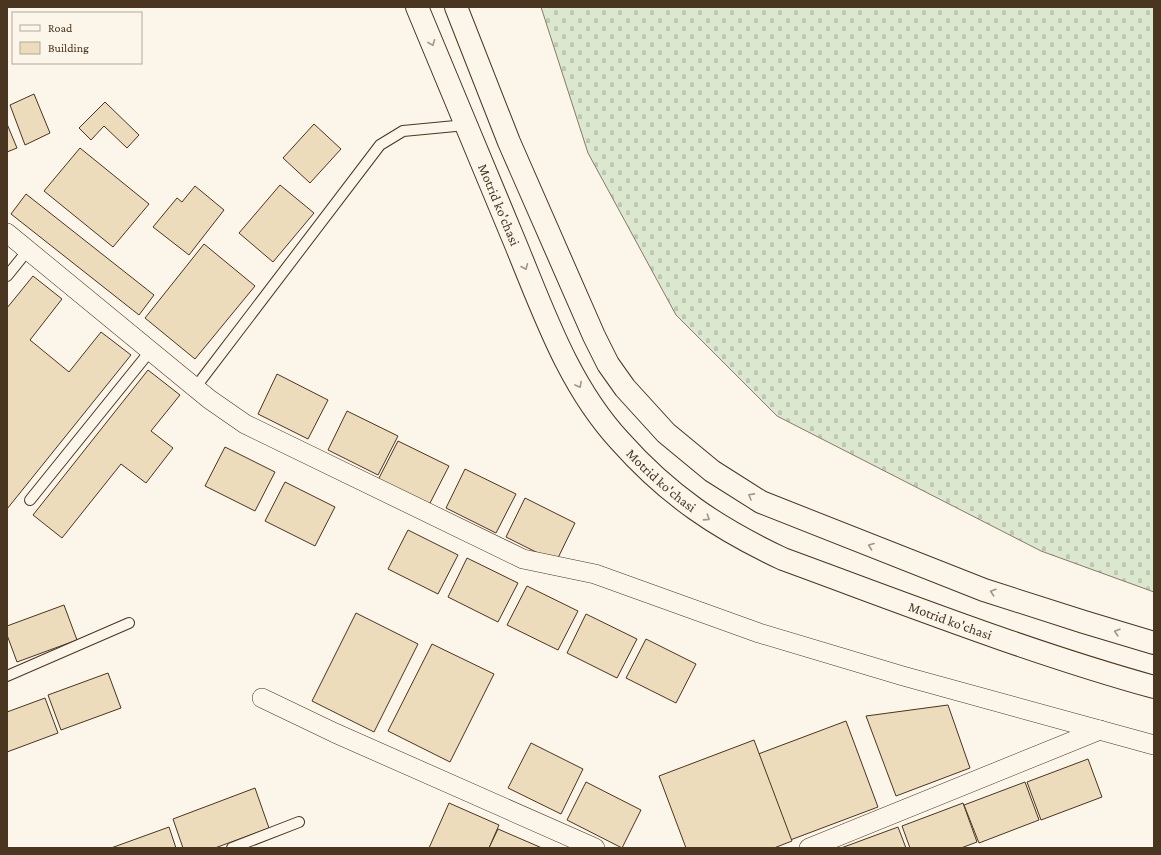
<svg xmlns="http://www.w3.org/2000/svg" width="1161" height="855" font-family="'Crimson Pro',serif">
<defs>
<pattern id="cemetery-stones" width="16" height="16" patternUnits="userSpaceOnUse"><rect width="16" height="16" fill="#dce7d0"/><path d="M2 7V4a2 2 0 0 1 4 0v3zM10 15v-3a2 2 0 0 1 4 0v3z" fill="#bec7b2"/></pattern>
</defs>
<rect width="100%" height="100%" fill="#fbf6e9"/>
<path fill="url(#cemetery-stones)" stroke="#887966" d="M541 7H1154V592L1041 551 777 416 676 315 588 153Z"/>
<g fill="#ecdcbc" stroke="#4a3520">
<path d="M34 94 50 133 25 145 10 105Z"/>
<path d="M105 102 139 135 127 148 104 126 91 140 79 128Z"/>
<path d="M7 124 17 148 7 152Z"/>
<path d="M314 124 341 149 310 183 283 158Z"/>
<path d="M80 148 149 204 113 247 44 191Z"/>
<path d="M280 185 314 213 273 262 239 233Z"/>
<path d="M195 186 224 210 189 255 153 227 177 198 182 202Z"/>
<path d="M26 194 154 295 139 315 11 214Z"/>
<path d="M204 244 255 286 195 359 145 318Z"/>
<path d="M33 276 62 299 30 340 69 372 101 332 131 355 7 509V308Z"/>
<path d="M148 370 180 395 151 431 173 448 146 483 121 464 62 538 33 515Z"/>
<path d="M277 374 328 400 308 439 258 414Z"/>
<path d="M347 411 398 436 378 475 328 450Z"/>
<path d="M398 441 449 466 429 505 378 480Z"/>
<path d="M225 447 275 472 255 511 205 486Z"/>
<path d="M465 469 516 494 496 533 446 508Z"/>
<path d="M285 482 335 507 315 546 265 521Z"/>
<path d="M525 498 575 523 556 562 506 537Z"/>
<path d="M408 530 458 555 438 594 388 569Z"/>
<path d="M467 558 518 583 498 622 448 597Z"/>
<path d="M527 586 578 611 558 650 507 625Z"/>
<path d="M64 605 77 640 17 662 7 635V626Z"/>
<path d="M356 613 418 644 374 732 312 701Z"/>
<path d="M586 614 637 639 617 678 567 653Z"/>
<path d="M646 639 696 664 676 703 626 678Z"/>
<path d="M432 644 494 674 450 762 388 731Z"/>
<path d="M108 673 121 708 61 730 48 695Z"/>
<path d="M45 698 58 733 7 752V712Z"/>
<path d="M948 705 970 768 896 796 866 716Z"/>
<path d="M846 721 878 807 777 845 745 759Z"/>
<path d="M754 740 792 841 774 848H686L659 776Z"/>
<path d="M531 743 583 769 561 814 508 788Z"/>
<path d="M1088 759 1102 797 1041 820 1027 782Z"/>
<path d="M586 782 641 810 622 848 567 820Z"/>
<path d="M1025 782 1039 820 979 843 964 805Z"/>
<path d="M255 788 269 828 215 848H183L173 819Z"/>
<path d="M449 803 499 825 489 848H429Z"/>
<path d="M963 803 977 842 961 848H910L902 826Z"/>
<path d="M169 827 176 848H111Z"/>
<path d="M898 827 906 848H841Z"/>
<path d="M498 829 542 848H489Z"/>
</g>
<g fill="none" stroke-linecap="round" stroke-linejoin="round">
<defs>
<g id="lane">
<path d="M7 276 28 250"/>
<path d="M195 388 380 145 403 131 466 125"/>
<path d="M30 500 151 350"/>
<path d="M7 676 129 623"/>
<path d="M232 848 299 822"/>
</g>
<g id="street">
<path d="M7 233 209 399 245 424 523 559 595 574 759 633 903 676 1154 745"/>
<path d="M262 698 335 733 595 848"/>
<path d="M809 848 1100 730"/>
</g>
<g id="primary">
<path id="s1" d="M417 7C450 86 483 166 516 245 544 313 569 386 620 441 668 495 717 528 783 559 906 604 1028 652 1154 687"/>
<path d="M456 7 509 142 594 336 608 364 625 388 666 433 712 471 761 502 984 590 1084 622 1154 643"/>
</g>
</defs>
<use href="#lane" stroke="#4a3520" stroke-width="12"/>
<use href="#street" stroke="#4a3520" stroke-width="20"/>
<use href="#primary" stroke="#4a3520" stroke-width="24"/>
<use href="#lane" stroke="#fbf6e9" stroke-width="10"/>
<use href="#street" stroke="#fbf6e9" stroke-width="19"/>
<use href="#primary" stroke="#fbf6e9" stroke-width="22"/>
</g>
<defs><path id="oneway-chevron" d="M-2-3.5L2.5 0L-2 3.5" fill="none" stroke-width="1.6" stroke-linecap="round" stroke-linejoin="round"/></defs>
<g stroke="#a29684">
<use href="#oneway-chevron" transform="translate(432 43) rotate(68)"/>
<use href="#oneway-chevron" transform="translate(525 267) rotate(67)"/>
<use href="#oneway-chevron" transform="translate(579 385) rotate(61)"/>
<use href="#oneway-chevron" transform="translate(751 496) rotate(-151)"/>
<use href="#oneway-chevron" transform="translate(707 518) rotate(33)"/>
<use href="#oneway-chevron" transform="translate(871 546) rotate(-159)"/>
<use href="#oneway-chevron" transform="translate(993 592) rotate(-162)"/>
<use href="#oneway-chevron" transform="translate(1117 632) rotate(-164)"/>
</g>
<g text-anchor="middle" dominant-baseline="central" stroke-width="3" stroke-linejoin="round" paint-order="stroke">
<g font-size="14" fill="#4a3520" stroke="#fbf6e9">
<text stroke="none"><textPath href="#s1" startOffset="214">Motrid ko'chasi</textPath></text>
<text stroke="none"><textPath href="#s1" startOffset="538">Motrid ko'chasi</textPath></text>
<text stroke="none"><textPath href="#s1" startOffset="862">Motrid ko'chasi</textPath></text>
</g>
</g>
<rect width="1161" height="855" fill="none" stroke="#4a3520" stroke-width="16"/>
<rect x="12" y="12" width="130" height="52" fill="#fbf6e9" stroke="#b4a999"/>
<rect x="20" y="25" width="20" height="6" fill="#fbf6e9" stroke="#b4a999"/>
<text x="48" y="32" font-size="12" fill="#4a3520">Road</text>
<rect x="20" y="42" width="20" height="12" fill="#ecdcbc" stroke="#b4a999"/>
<text x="48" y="52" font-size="12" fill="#4a3520">Building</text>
</svg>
